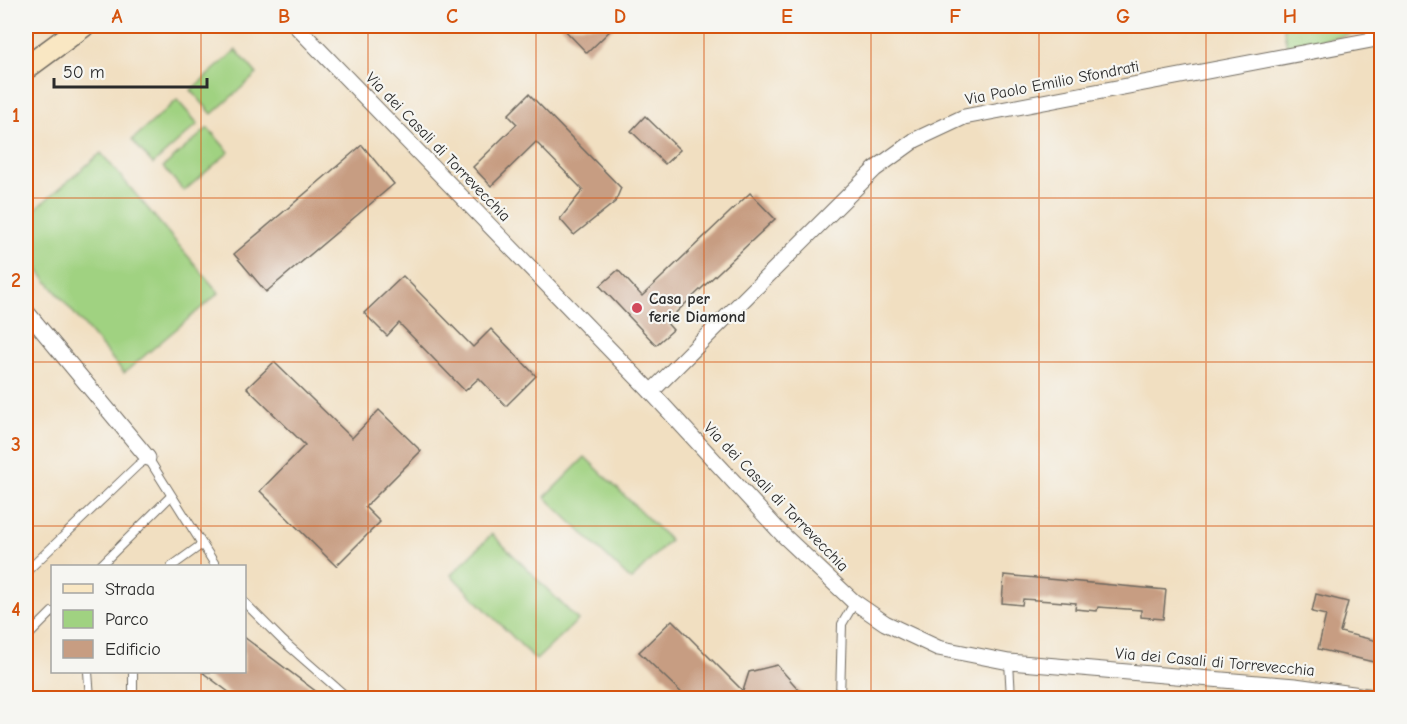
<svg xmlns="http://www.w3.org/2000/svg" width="1407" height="724" font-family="'Comic Neue',sans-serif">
<rect width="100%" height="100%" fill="#f6f6f2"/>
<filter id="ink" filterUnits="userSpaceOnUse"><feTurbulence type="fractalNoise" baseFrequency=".0167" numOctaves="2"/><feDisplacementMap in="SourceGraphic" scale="12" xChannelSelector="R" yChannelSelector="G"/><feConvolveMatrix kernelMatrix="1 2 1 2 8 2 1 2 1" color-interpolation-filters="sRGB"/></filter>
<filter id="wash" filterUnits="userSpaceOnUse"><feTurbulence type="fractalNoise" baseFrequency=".008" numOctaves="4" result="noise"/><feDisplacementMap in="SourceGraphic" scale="24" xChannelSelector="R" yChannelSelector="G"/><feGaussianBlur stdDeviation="1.35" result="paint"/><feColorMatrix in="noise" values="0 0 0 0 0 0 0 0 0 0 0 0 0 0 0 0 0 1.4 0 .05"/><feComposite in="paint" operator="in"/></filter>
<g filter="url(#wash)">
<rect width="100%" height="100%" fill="#f1dfc1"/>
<g fill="#a0d281" stroke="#667e56" stroke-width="1.5">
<path d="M1283 26H1381L1382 28 1287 47Z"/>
<path d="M236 50 257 74 212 114 191 90Z"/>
<path d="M177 100 198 124 153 164 132 140Z"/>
<path d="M208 128 229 152 184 191 163 167Z"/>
<path d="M101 153 219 293 124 373 26 256V217Z"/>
<path d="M585 457 670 540 631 580 545 497Z"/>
<path d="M492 534 578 620 536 660 451 575Z"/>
</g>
<g id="blocks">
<g fill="#c79d82">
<path d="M561 26H615L587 53Z"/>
<path d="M529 94 621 188 615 202 574 235 560 219 583 190 536 142 491 186 473 167 517 124 508 115Z"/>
<path d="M645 116 680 150 665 164 631 131Z"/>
<path d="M362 145 394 184 266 292 234 254Z"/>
<path d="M750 193 775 219 666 322 673 330 656 345 600 286 618 270 642 296Z"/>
<path d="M403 276 473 347 491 329 536 376 506 406 479 378 465 391 399 323 387 336 364 313Z"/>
<path d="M274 362 352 438 379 410 421 451 365 507 380 522 336 566 260 491 305 445 247 388Z"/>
<path d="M1004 575 1166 590 1163 619 1141 617V610L1098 607 1097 611 1075 609 1076 603 1051 601 1023 599 1022 605 1002 603Z"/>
<path d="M1316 594 1348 602 1340 632 1382 642V664L1318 649 1326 615 1312 612Z"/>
<path d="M672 620 743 691 749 672 777 665 807 699H688L639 652Z"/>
<path d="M244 637 326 699H238L202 672H244Z"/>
</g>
</g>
</g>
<g filter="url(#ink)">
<use href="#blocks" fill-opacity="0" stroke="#706a60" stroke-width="1.5"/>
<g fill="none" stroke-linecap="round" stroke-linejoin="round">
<defs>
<g id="lane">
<path d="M100 566 170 497"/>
<path d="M172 566 201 545"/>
<path d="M26 572 138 465 148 458 216 566"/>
<path d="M244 602 283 641 348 698"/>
<path d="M26 638 52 612"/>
<path d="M1009 662 1011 698"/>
<path d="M88 672 90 697"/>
<path d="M133 672V692L139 698"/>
<path d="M840 698 842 624 855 602"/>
</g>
<g id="street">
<path d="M296 26 651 392 782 534 853 601 885 623 938 648 1009 662 1295 686 1382 698"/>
<path d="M26 311 148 458"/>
<path d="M651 392 875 169 915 140 964 117 1382 38"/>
</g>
<path id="secondary" d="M26 68 83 26"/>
</defs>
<use href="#lane" stroke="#706a60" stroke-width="10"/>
<use href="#street" stroke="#706a60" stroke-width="17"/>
<use href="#secondary" stroke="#706a60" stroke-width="25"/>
<use href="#lane" stroke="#fff" stroke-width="8"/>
<use href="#street" stroke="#fff" stroke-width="15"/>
<use href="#secondary" stroke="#f9e7c3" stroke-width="22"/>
</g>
</g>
<path fill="none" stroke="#d5540f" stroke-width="1.5" stroke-opacity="0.55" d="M201 26V566M368 26V698M536 26V698M704 26V698M871 26V698M1039 26V698M1206 26V698M26 198H1382M26 362H1382M26 526H1382M201 672V698"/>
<circle fill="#d1495b" stroke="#f6f6f2" stroke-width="2" cx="637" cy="308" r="6"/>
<g text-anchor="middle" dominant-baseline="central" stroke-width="4.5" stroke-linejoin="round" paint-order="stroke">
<g font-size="16" fill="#2b2b2b" stroke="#f6f6f2">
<text transform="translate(1052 83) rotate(-11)">Via Paolo Emilio Sfondrati</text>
<text transform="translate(438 147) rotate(46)">Via dei Casali di Torrevecchia</text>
<text transform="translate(776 497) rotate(46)">Via dei Casali di Torrevecchia</text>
<text transform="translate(1215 662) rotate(5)">Via dei Casali di Torrevecchia</text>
</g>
<g font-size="16" font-weight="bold" fill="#2b2b2b" stroke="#f6f6f2" text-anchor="start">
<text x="649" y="299">Casa per<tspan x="649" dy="18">ferie Diamond</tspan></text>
</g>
</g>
<rect width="1407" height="724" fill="none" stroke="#f6f6f2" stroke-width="66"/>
<rect x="51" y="565" width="195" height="108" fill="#f6f6f2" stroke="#a5a5a2" stroke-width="1.5"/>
<rect x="63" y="584" width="30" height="9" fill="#f9e7c3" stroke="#a5a5a2" stroke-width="1.5"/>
<text x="105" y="595" font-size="18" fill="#2b2b2b">Strada</text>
<rect x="63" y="610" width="30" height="18" fill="#a0d281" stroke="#a5a5a2" stroke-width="1.5"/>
<text x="105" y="625" font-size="18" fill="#2b2b2b">Parco</text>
<rect x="63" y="640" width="30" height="18" fill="#c79d82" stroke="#a5a5a2" stroke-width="1.5"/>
<text x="105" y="655" font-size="18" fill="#2b2b2b">Edificio</text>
<path d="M54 78v9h153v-9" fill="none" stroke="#2b2b2b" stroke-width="3"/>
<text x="63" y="78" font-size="18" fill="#2b2b2b" stroke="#f6f6f2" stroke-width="4.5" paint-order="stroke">50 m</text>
<rect x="33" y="33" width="1341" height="658" fill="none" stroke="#d5540f" stroke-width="2"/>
<g font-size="20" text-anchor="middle" font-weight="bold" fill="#d5540f">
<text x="117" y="23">A</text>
<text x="284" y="23">B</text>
<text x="452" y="23">C</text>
<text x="620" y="23">D</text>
<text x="787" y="23">E</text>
<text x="955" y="23">F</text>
<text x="1123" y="23">G</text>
<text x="1290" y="23">H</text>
<text x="16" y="122">1</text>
<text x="16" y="287">2</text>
<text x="16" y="451">3</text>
<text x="16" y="616">4</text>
</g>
</svg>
